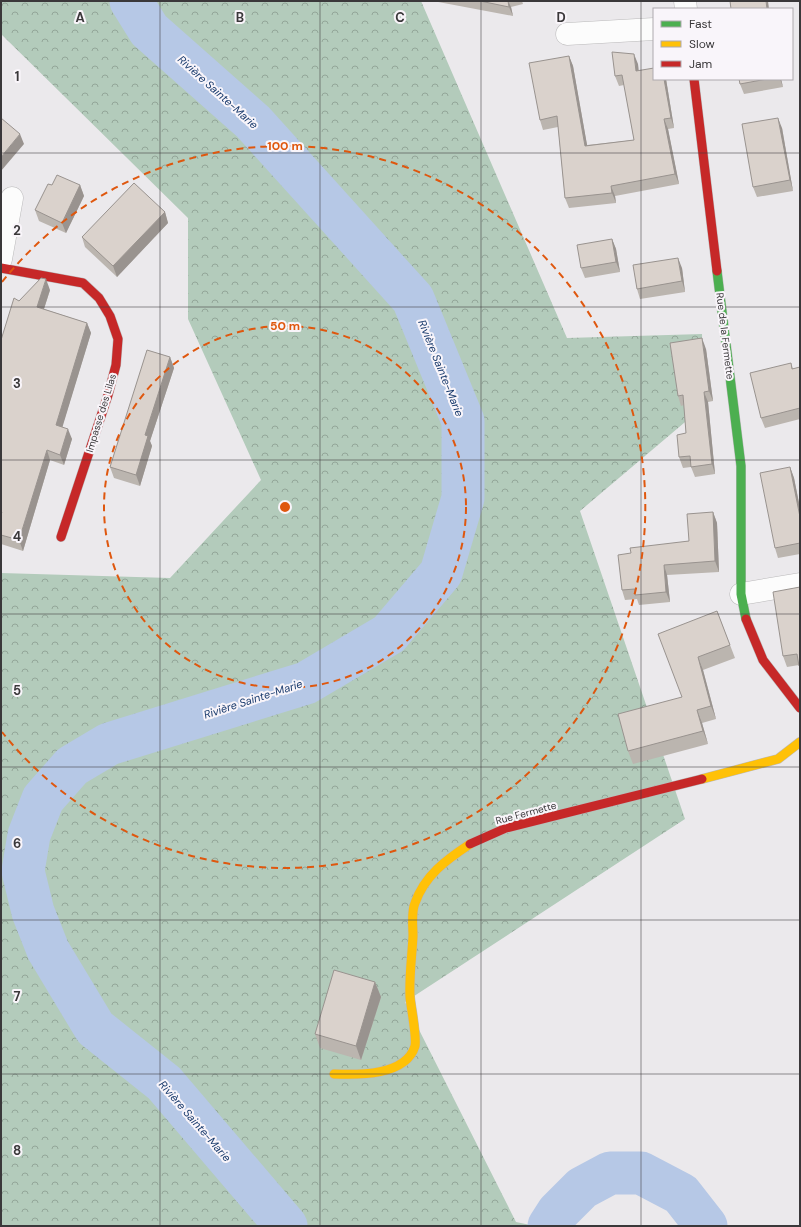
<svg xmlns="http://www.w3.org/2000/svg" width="801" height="1227" font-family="'DM Sans',sans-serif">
<defs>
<pattern id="forest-crowns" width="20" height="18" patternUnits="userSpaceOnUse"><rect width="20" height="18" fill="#b3cbbb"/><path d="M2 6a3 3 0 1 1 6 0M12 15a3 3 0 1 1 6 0" fill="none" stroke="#93a699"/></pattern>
</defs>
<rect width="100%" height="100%" fill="#ebe9ec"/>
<path fill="url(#forest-crowns)" d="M1 1H421L567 338 702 334 704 406 580 511 685 819 405 1002 516 1222 535 1226H1V573L170 578 261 480 188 319V218L1 34Z"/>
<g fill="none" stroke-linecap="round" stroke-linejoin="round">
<g stroke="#b6c8e6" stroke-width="43">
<path d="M131 1 149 30 253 122 413 299 463 421V498L441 573 389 634 306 683 109 744 72 766 43 799 29 835 23 871 33 912 48 950 95 1028 164 1083 286 1226"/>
<path d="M549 1226 558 1212 582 1188 610 1173H641L681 1194 706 1226"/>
</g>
<defs>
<g id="street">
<path d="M685 1 686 9"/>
<path d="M567 34 654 29"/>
<path d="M1 259 12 198"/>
<path d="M741 594 800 584"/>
</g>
<path id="fast" d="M717 271 741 466V594L746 619"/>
<g id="slow">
<path d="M702 779 778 759 800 742"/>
<path d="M334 1074C358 1075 406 1076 415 1046 417 1037 411 1008 410 997 409 977 412 956 413 936 413 926 411 912 415 903 425 875 446 860 470 844"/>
</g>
<g id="jam">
<path d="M694 79 717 271"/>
<path d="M1 268 83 283 99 298 110 316 118 339 116 365 108 395 61 537"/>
<path d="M746 619 763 660 800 708"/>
<path d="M470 844 506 828 702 779"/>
</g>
</defs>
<use href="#street" stroke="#bab9ba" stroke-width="23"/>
<use href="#fast" stroke="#bab9ba" stroke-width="10"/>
<use href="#slow" stroke="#bab9ba" stroke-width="10"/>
<use href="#jam" stroke="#bab9ba" stroke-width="10"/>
<use href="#street" stroke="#fcfcfc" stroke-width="22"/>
<use href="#fast" stroke="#4caf50" stroke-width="9"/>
<use href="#slow" stroke="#ffc107" stroke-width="9"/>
<use href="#jam" stroke="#c62828" stroke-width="9"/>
</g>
<g fill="#bbb5af">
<path d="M433 1H522L523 4 511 7 513 16Z"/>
<path d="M569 56 573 66 587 145 634 140 624 85 619 86 615 76 638 64V71L654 79H666L674 128 668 129 679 184 615 196 616 203 569 208 565 198 558 127 543 130 540 120Z"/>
<path d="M739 79H781L783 87 744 94 740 84Z"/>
<path d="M782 128 793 191 757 197 753 187Z"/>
<path d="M52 185H80L84 196 66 233 39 221 35 210Z"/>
<path d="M165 212 168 223 117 277 85 247 82 237Z"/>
<path d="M612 239 616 249 620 272 585 278 581 268Z"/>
<path d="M682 268 685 292 640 299 637 289Z"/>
<path d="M50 290 44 309 87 323 91 333 62 427 72 439 64 465 50 460 23 551 1 544V340L19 301Z"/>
<path d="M706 349 713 401 708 402 715 474 695 477 691 467 683 468 679 457 686 433 684 405 681 406 678 396Z"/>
<path d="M170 357 174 368 150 441 152 446 140 486 114 478 110 467Z"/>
<path d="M791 363 793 369 800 367V419L765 428 761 418Z"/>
<path d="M790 467 794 478 800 508V554L778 558 775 548Z"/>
<path d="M713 512 717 523 719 572 667 575 670 602 639 605 637 599 625 600 622 590 631 553 689 541Z"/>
<path d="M800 587V669L799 665 787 667 783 656Z"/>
<path d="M717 611 735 658 703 670 716 719 702 723 708 744 633 764 628 751 682 697Z"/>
<path d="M375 982 381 997 361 1060 320 1048 315 1034Z"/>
</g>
<g fill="#99938f">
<path d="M508 1 511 7 513 16 509 7Z"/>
<path d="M766 1H768L769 9H767Z"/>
<path d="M634 54 638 64 640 81 636 71Z"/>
<path d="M569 56 573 66 589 156 585 146Z"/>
<path d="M664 79H666L674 128 671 118Z"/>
<path d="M780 79H781L783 87Z"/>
<path d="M778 118 782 128 793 191 790 180Z"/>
<path d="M664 119 668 129 679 184 675 174Z"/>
<path d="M20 134 24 144 1 171V157Z"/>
<path d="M80 185 84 196 66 233 62 223Z"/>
<path d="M611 186 615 196 616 203 612 193Z"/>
<path d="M165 212 168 223 117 277 113 266Z"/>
<path d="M612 239 616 249 620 272 616 262Z"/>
<path d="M678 258 682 268 685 292 682 281Z"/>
<path d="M46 279 50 290 41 318 37 307Z"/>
<path d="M87 323 91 333 60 435 56 425Z"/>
<path d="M702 338 706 349 713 401 709 391Z"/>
<path d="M170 357 174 368 150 441 152 446 140 486 136 475 145 435Z"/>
<path d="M704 392 708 402 715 474 712 464Z"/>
<path d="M68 429 72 439 64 465 60 455Z"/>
<path d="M47 450 50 460 23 551 19 540Z"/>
<path d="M790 467 794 478 800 508V517Z"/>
<path d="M713 512 717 523 719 572 715 561Z"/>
<path d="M664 565 667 575 670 602 666 592Z"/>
<path d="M698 657 703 670 716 719 711 706Z"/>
<path d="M697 710 702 723 708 744 703 731Z"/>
<path d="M375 982 381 997 361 1060 356 1046Z"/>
</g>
<g fill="#dad2cc" stroke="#99938f">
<path d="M480 1H508L509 7Z"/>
<path d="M730 1H766L767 9H731Z"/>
<path d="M612 52 634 54 636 71 654 68V79H664L671 118 664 119 675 174 611 186 612 193 565 198 557 116 540 120 529 63 569 56 585 146 634 140 622 75 615 76Z"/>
<path d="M739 79H767L740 84Z"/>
<path d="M1 118 20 134 1 157Z"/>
<path d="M778 118 790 180 753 187 742 124Z"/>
<path d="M57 175 80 185 62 223 35 210 48 184 52 185Z"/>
<path d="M134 183 165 212 113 266 82 237Z"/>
<path d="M612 239 616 262 581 268 577 245Z"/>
<path d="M678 258 682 281 637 289 633 265Z"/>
<path d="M41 278 46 279 37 307 87 323 56 425 68 429 60 455 47 450 19 540 1 535V514L2 512 1 511V340L14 298 19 301Z"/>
<path d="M702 338 709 391 704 392 712 464 691 467 690 456 679 457 677 435 686 433 683 395 678 396 670 343Z"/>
<path d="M147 350 170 357 145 435 148 436 136 475 110 467Z"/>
<path d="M791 363 792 369 800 367V408L761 418 750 373Z"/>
<path d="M790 467 800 517V543L775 548 760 473Z"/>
<path d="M713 512 715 561 664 565 666 592 635 595V589L622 590 618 555 631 553 630 548 689 541 687 514Z"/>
<path d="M800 587V666H799L797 654 783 656 773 592Z"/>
<path d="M717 611 730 645 698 657 711 706 697 710 703 731 628 751 618 714 682 697 658 634Z"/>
<path d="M334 970 375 982 356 1046 315 1034Z"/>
</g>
<path fill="none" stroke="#3a383a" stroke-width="1" stroke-opacity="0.55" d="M160 1V1226M320 1V1226M481 1V1226M641 1V1226M1 153H800M1 307H800M1 460H800M1 614H800M1 767H800M1 920H800M1 1074H800"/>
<g fill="none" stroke="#df570e" stroke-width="2" stroke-dasharray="7 5">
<circle cx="285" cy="507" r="181"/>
<path d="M2 282A361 361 0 1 1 2 732"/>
</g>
<g text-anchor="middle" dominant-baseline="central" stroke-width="4" stroke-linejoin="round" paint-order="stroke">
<g font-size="10" fill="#3a383a" stroke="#f9f5fa">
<text transform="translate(725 336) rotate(83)">Rue de la Fermette</text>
<text transform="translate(101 413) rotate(-73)">Impasse des Lilas</text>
<text transform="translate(526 813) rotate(-15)">Rue Fermette</text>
</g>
<g font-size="11" font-style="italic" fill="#183a6c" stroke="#f9f5fa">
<text transform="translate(218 92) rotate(42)">Rivière Sainte-Marie</text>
<text transform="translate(441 368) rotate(68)">Rivière Sainte-Marie</text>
<text transform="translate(253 699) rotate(-18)">Rivière Sainte-Marie</text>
<text transform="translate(195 1121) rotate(49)">Rivière Sainte-Marie</text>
</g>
</g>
<g font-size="13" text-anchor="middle" font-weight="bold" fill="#3a383a" stroke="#f9f5fa" stroke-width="4" stroke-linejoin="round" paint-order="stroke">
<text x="80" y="22">A</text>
<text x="240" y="22">B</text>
<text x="400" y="22">C</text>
<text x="561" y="22">D</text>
<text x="17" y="81">1</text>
<text x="17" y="235">2</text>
<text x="17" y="388">3</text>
<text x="17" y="541">4</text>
<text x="17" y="695">5</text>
<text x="17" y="848">6</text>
<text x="17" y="1001">7</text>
<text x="17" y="1155">8</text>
</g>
<circle cx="285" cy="507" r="6" fill="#df570e" stroke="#f9f5fa" stroke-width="2"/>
<g font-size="12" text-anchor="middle" font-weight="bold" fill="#df570e" stroke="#f9f5fa" stroke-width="4" stroke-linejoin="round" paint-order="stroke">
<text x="285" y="150">100 m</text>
<text x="285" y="330">50 m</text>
</g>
<rect width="801" height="1227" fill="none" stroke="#3a383a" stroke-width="4"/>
<rect x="653" y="8" width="140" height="72" fill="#f9f5fa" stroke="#ada9ad"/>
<rect x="661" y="21" width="20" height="6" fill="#4caf50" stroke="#ada9ad"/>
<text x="689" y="28" font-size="12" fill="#3a383a">Fast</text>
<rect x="661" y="41" width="20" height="6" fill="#ffc107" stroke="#ada9ad"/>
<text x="689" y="48" font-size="12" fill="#3a383a">Slow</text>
<rect x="661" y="61" width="20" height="6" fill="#c62828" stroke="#ada9ad"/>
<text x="689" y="68" font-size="12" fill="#3a383a">Jam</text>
</svg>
